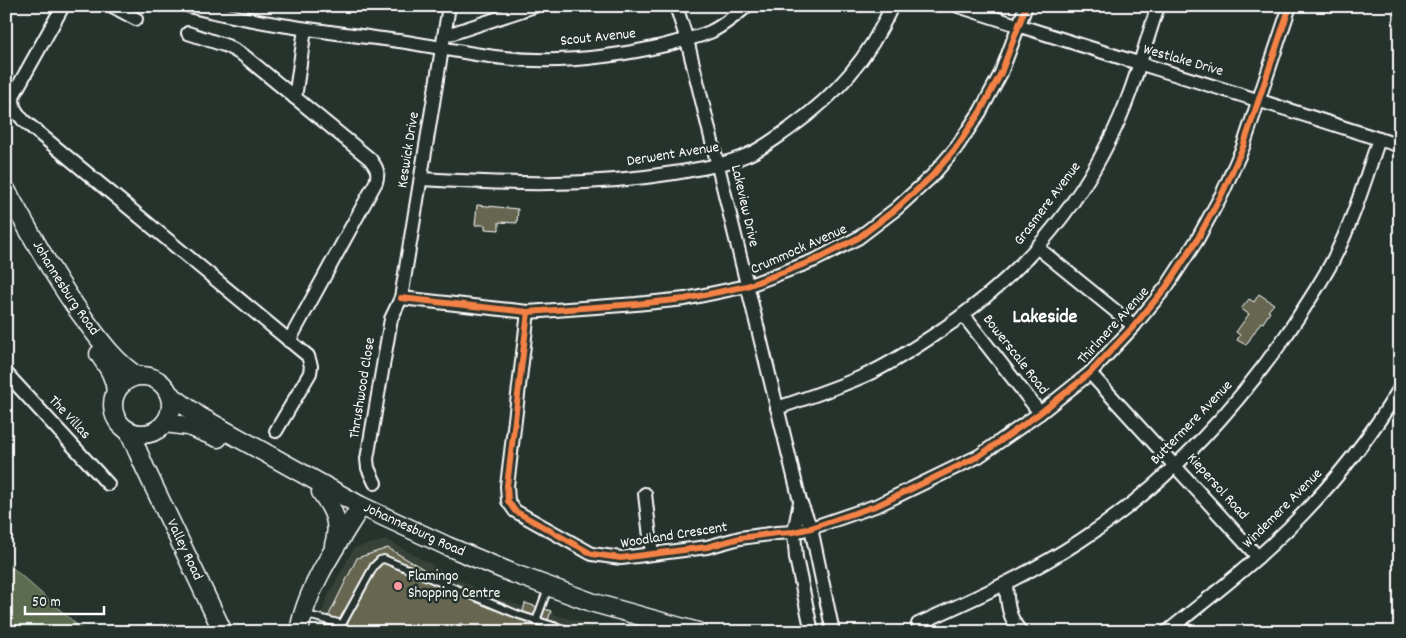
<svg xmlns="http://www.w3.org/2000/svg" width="1406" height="638" font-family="Dekko,sans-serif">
<rect width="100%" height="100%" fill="#26332d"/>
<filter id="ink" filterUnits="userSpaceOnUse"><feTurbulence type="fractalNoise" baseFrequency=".02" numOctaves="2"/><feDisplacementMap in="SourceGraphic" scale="10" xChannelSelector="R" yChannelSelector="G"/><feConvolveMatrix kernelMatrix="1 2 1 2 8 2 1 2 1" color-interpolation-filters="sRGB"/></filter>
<g filter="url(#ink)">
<path fill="#394238" d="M387 540 443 571 442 575 450 579 452 576 491 596 524 607 525 603 551 611 552 614 617 632H315L327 598 354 548Z"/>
<path fill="#5c6d4f" stroke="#aeb6a7" d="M6 562 85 632H6Z"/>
<g fill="#666651" stroke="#fff">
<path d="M477 205 518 209 517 223 499 222V230L485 229V225H475Z"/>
<path d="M1259 294 1274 304 1268 311 1270 312 1263 323 1261 322 1246 345 1237 340 1240 335 1236 332 1249 314 1241 309 1249 299 1254 302Z"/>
<path d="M388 548 442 580 490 605 523 612 525 603 551 611 548 620 595 632H477L460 623 456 629 441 626 438 632H326V621L357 558Z"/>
</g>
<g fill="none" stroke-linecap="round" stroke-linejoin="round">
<defs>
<g id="lane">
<path d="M303 614 342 624 340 632"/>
<path d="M536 621 548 588"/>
<path d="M342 624 374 566 380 560 384 559 519 615 572 632"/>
</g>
<g id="street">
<path d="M63 6 14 94C11 106 16 112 24 121L308 356 311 366 310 373 276 431"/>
<path d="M112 6 136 19"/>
<path d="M189 6C258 24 329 32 399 41 434 46 469 54 504 58 557 64 614 57 666 45 680 41 696 38 710 32 723 26 735 16 747 6"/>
<path d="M676 6 687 40 718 166 800 501 811 528 833 632"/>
<path d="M958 6C1105 54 1253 97 1400 146"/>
<path d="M188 33 227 46 243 55 370 159C377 168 379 172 376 182L289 341"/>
<path d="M444 36 535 6"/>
<path d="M295 98 305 29"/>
<path d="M421 179C507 184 588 187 674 173 699 169 724 165 747 155 762 149 776 138 789 129 836 95 868 60 892 6"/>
<path d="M1038 248 1134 326"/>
<path d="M401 298 528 312 636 304 685 299 747 286 815 260 858 238 896 209 932 176 956 148 980 112 1001 73 1026 6"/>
<path d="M528 312 507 486 508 501 515 511 592 554 621 558 707 547 740 538 777 533 794 532 811 528 878 505 979 456 1040 413 1090 373 1134 326 1167 286 1197 240 1223 192 1243 147 1290 6"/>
<path d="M964 316 1040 413"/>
<path d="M6 373 108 484"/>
<path d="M1090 373 1258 557"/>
<path d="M777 408C807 398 837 388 866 375 888 365 910 351 931 337 1008 287 1068 224 1109 141 1131 99 1143 51 1158 6"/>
<path d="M375 483 368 468 367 459 391 319 401 298 449 6"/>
<path d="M645 494 652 554"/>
<path d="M800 502 794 532 796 558 812 632"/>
<path d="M1006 584C1007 602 1008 618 1021 632"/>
<path d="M918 624C973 599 1028 575 1080 541 1163 487 1231 415 1287 334 1303 310 1320 285 1333 260 1353 221 1365 180 1379 139"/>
<path d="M1167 632C1197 607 1229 583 1258 557 1313 508 1362 451 1400 388"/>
</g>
<g id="secondary">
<path id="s1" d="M6 190C32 236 56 281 88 324 102 343 116 362 137 376"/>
<path d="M99 354C108 367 115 376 116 392"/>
<circle cx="142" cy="405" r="29"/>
<path id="s2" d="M169 394 199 416 361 506 447 546 512 573 594 603 698 632"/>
<path d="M165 423 188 426 218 438"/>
<path id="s3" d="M129 431 145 468 223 632"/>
<path d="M321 492C333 509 341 523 334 545"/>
<path d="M299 632C306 588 338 543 361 506"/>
</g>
</defs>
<use href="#lane" stroke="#fff" stroke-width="10"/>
<use href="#street" stroke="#fff" stroke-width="16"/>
<use href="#secondary" stroke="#fff" stroke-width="21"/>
<use href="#lane" stroke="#26332d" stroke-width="6"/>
<use href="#street" stroke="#26332d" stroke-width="12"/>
<use href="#secondary" stroke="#26332d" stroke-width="18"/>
<defs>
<g id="cycleway">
<path d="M401 298 528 312 636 304 685 299 747 286 815 260 858 238 896 209 932 176 956 148 980 112 1001 73 1026 6"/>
<path d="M528 312 507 486 508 501 515 511 592 554 621 558 707 547 740 538 777 533 794 532 811 528 878 505 979 456 1040 413 1090 373 1134 326 1167 286 1197 240 1223 192 1243 147 1290 6"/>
</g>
</defs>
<use href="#cycleway" stroke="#26332d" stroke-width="9"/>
<use href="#cycleway" stroke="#f48246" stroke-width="6"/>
</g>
</g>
<circle fill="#ff9aa2" stroke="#26332d" stroke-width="2" cx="398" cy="586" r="5"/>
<g text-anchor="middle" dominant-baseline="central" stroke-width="5" stroke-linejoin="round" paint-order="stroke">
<g font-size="15" fill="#fff" stroke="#26332d">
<text transform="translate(598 38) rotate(-6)">Scout Avenue</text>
<text transform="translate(1183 61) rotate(16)">Westlake Drive</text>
<text transform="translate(409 150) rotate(-81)">Keswick Drive</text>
<text transform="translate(673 155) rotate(-9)">Derwent Avenue</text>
<text transform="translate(1048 204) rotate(-53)">Grasmere Avenue</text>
<text transform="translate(744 206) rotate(77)">Lakeview Drive</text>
<text transform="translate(799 250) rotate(-24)">Crummock Avenue</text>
<text stroke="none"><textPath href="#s1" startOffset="115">Johannesburg Road</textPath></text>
<text transform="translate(1114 326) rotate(-48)">Thirlmere Avenue</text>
<text transform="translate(1015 355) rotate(52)">Bowerscale Road</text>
<text transform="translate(363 388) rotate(-81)">Thrushwood Close</text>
<text transform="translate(69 418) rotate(47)">The Villas</text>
<text transform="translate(1192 423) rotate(-46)">Buttermere Avenue</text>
<text transform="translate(1217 487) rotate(48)">Kiepersol Road</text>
<text transform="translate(1283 509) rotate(-45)">Windemere Avenue</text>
<text stroke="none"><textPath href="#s2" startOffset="281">Johannesburg Road</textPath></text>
<text transform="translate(674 536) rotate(-9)">Woodland Crescent</text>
<text stroke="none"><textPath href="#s3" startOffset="131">Valley Road</textPath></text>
</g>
<g font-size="15" fill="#fff" stroke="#26332d" text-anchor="start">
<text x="408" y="577">Flamingo<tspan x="408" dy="17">Shopping Centre</tspan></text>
</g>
<g font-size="20" font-weight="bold" fill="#fff" stroke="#26332d">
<text x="1045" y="318">Lakeside</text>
</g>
</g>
<rect width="1406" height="638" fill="none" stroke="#26332d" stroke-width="25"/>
<rect x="12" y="12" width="1381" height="613" fill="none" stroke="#fff" stroke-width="2" filter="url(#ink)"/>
<path d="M25 606v8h79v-8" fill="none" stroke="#ffffff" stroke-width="2.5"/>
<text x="32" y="606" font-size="15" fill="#ffffff" stroke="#26332d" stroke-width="4" paint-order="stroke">50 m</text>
</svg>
